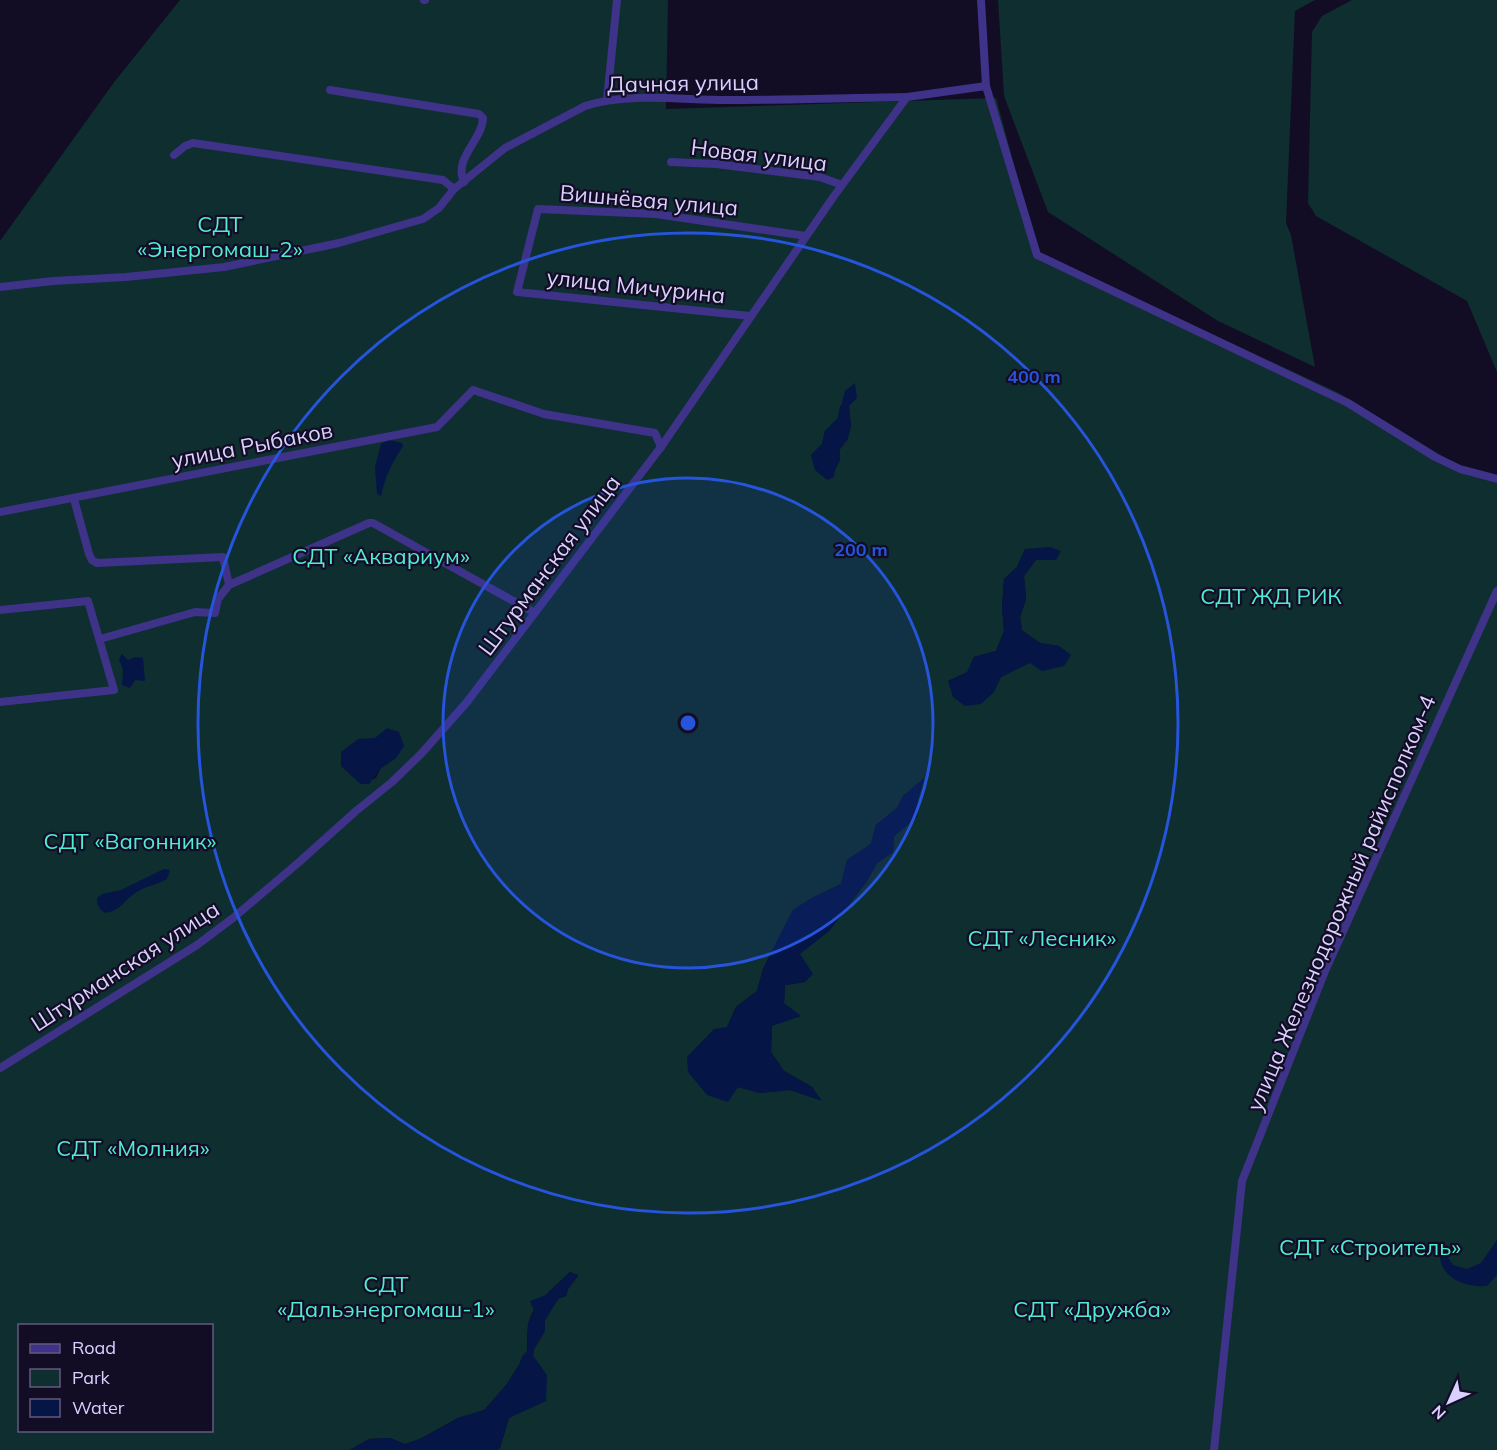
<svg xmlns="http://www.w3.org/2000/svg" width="1497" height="1450" font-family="Mulish,sans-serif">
<rect width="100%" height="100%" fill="#130c25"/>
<g fill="#0e2e30" fill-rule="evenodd">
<path d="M180 0H668L666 109 996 98 1030 224 1041 255 1339 393 1462 468 1497 477V1450H497L500 1448 509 1418 546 1375 533 1356 534 1349 545 1331V1320L558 1299 566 1296 568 1289 578 1276 570 1272C555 1287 531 1304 528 1326 527 1334 527 1343 527 1351L522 1357 520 1363 507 1384 485 1410 458 1418 420 1439 405 1444 389 1438 369 1439 350 1450H0V241L115 81ZM840 406H849L851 427 847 440 840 449V460L835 470 811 455 822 444 825 431 838 418ZM1025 549 1056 560H1036L1024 576 1026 599 1020 617 1022 631 1040 643 1059 646 1001 677 993 693 948 681 968 672 974 657 996 651 1004 631 1002 607 1004 579 1017 567ZM375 738 396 758 381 768 376 778 361 784 341 766ZM924 779 918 799V816L894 836 893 852 877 863 867 881 829 931 799 954 805 982 785 985 784 1003 772 1026 771 1052 784 1071 812 1087 821 1100 790 1090 760 1093 738 1087 727 1027 736 1007 757 991 763 969 793 910 812 898 841 884 847 860 871 844 876 825 897 808 903 796ZM20 1326H212V1430H20Z"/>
<path d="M998 0H1315L1295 11 1286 223 1291 235 1315 367 1218 321 1048 212 1004 96Z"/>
<path d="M1352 0H1497V372L1467 301 1316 216 1308 203 1312 32 1322 16Z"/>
</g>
<g fill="#051646">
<path d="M855 383 857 398 849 406 851 427 847 440 840 449V460L835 470 834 477 827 480 815 470 811 455 822 444 825 431 838 418 845 391Z"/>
<path d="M389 440 402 443 403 446C392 463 385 477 381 496L377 494 375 467 381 444Z"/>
<path d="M1050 547 1061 551 1056 560H1036L1024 576 1026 599 1020 617 1022 630 1040 643 1059 646 1071 655 1064 666 1042 671 1030 663 1001 677 993 693 981 704 965 706 953 697 948 681 967 672 974 657 996 651 1004 631 1002 607 1004 579 1017 567 1025 549Z"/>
<path d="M122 654 128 660 135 657 143 658 145 681 135 680 130 688 122 685 123 670 119 659Z"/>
<path d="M387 728 399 732 404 746 396 758 381 768 369 784H361L341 766V752L358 739 375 738Z"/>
<path d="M924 778 918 799V816L894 836 893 852 877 863 867 881 829 931 800 954 813 974 805 982 785 985 784 1003 801 1016 772 1026 771 1052 784 1071 812 1087 822 1101 790 1090 760 1093 738 1087 728 1102 707 1095 688 1072 687 1057 714 1029 727 1027 736 1007 757 991 763 969 793 910 812 898 841 884 847 860 871 844 876 825 897 808 903 796Z"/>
<path d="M164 869 170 870 167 879C157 885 145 886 135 893 124 901 121 910 106 913 100 910 96 905 97 898L102 894 121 890Z"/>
<path d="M1497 1240V1275L1487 1286C1471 1287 1452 1283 1443 1268 1441 1264 1440 1258 1439 1253L1447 1256 1453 1265 1467 1269 1481 1263Z"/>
<path d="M570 1272 578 1275 568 1289 566 1296 558 1299 545 1320V1331L534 1349 533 1356 547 1375 546 1401 509 1418 500 1448 497 1450H350L369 1439 390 1438 405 1444 420 1439 458 1418 484 1410 507 1384 520 1363 522 1357 527 1351 528 1323 534 1311 530 1301 546 1295Z"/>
</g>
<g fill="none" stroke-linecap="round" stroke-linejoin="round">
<g stroke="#3e3289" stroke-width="8">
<path d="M424 0H425"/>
<path d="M981 0 986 86 1037 255 1348 403 1435 457 1460 469 1497 479"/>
<path d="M330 90 479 114 483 118C482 141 453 158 464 182"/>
<path d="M607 100 617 0"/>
<path d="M174 155 185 146 193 143 443 180 454 189"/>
<path d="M671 162 716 164 820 177 842 185"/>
<path d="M0 287 53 281 126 277 224 267 339 243 423 219 439 208 454 189 505 148 585 106C628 92 682 100 727 100 787 100 847 98 907 97"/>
<path d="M750 316 517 292 538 209 656 214 806 236"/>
<path d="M74 499 89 554 92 560 97 563 223 557 229 585"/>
<path d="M0 512 437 427 473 390 544 414 655 433 661 447"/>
<path d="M0 610 88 601 114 690 0 702"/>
<path d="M100 639 195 612 215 613 218 599 229 585 369 523H373L535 613"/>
<path d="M0 1068 197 945 233 918 298 863 356 811 392 782 421 754 467 702 661 447 834 196 907 97 986 86"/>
<path d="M1214 1450 1242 1181 1325 971 1497 591"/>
</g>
</g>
<circle cx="688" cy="723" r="245" fill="#2654da" fill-opacity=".12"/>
<g fill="none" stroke="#2654da" stroke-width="3">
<circle cx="688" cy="723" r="245"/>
<circle cx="688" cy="723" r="490"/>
</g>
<g text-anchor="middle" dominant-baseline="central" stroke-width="4.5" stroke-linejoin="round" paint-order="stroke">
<g font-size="22" fill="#dad0ff" stroke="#130c25">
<text transform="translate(683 83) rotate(-1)">Дачная улица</text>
<text transform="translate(759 155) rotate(7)">Новая улица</text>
<text transform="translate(649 200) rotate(5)">Вишнёвая улица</text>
<text transform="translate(636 286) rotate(6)">улица Мичурина</text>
<text transform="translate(252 445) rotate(-11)">улица Рыбаков</text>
<text transform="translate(549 565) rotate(-53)">Штурманская улица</text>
<text transform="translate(1341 903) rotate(-67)">улица Железнодорожный райисполком-4</text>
<text transform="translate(125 966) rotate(-33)">Штурманская улица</text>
</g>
<g font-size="22" fill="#50ebd3" stroke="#130c25">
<text x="220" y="224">СДТ<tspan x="220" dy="25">«Энергомаш-2»</tspan></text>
<text x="381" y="556">СДТ «Аквариум»</text>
<text x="1271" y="596">СДТ ЖД РИК</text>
<text x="130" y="841">СДТ «Вагонник»</text>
<text x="1042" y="938">СДТ «Лесник»</text>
<text x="133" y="1148">СДТ «Молния»</text>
<text x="1370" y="1247">СДТ «Строитель»</text>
<text x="386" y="1284">СДТ<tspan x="386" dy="25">«Дальэнергомаш-1»</tspan></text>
<text x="1092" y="1309">СДТ «Дружба»</text>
</g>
</g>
<circle cx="688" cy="723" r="9" fill="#2654da" stroke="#130c25" stroke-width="3"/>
<g font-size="18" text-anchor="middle" font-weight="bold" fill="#2654da" stroke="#130c25" stroke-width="4.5" stroke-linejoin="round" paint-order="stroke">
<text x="1034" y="383">400 m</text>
<text x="861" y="556">200 m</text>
</g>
<rect x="18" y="1324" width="195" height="108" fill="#130c25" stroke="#635a7c" stroke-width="1.5"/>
<rect x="30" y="1344" width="30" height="9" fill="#3e3289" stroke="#635a7c" stroke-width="1.5"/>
<text x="72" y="1354" font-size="18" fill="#dad0ff">Road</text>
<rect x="30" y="1369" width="30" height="18" fill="#0e2e30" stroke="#635a7c" stroke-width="1.5"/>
<text x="72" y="1384" font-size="18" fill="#dad0ff">Park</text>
<rect x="30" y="1399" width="30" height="18" fill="#051646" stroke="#635a7c" stroke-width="1.5"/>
<text x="72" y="1414" font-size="18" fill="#dad0ff">Water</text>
<g transform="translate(1449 1402) rotate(225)" stroke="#130c25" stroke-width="4.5" paint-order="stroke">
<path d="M0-4.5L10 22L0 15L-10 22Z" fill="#dad0ff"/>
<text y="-9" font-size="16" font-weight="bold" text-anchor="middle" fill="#dad0ff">N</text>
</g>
</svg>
